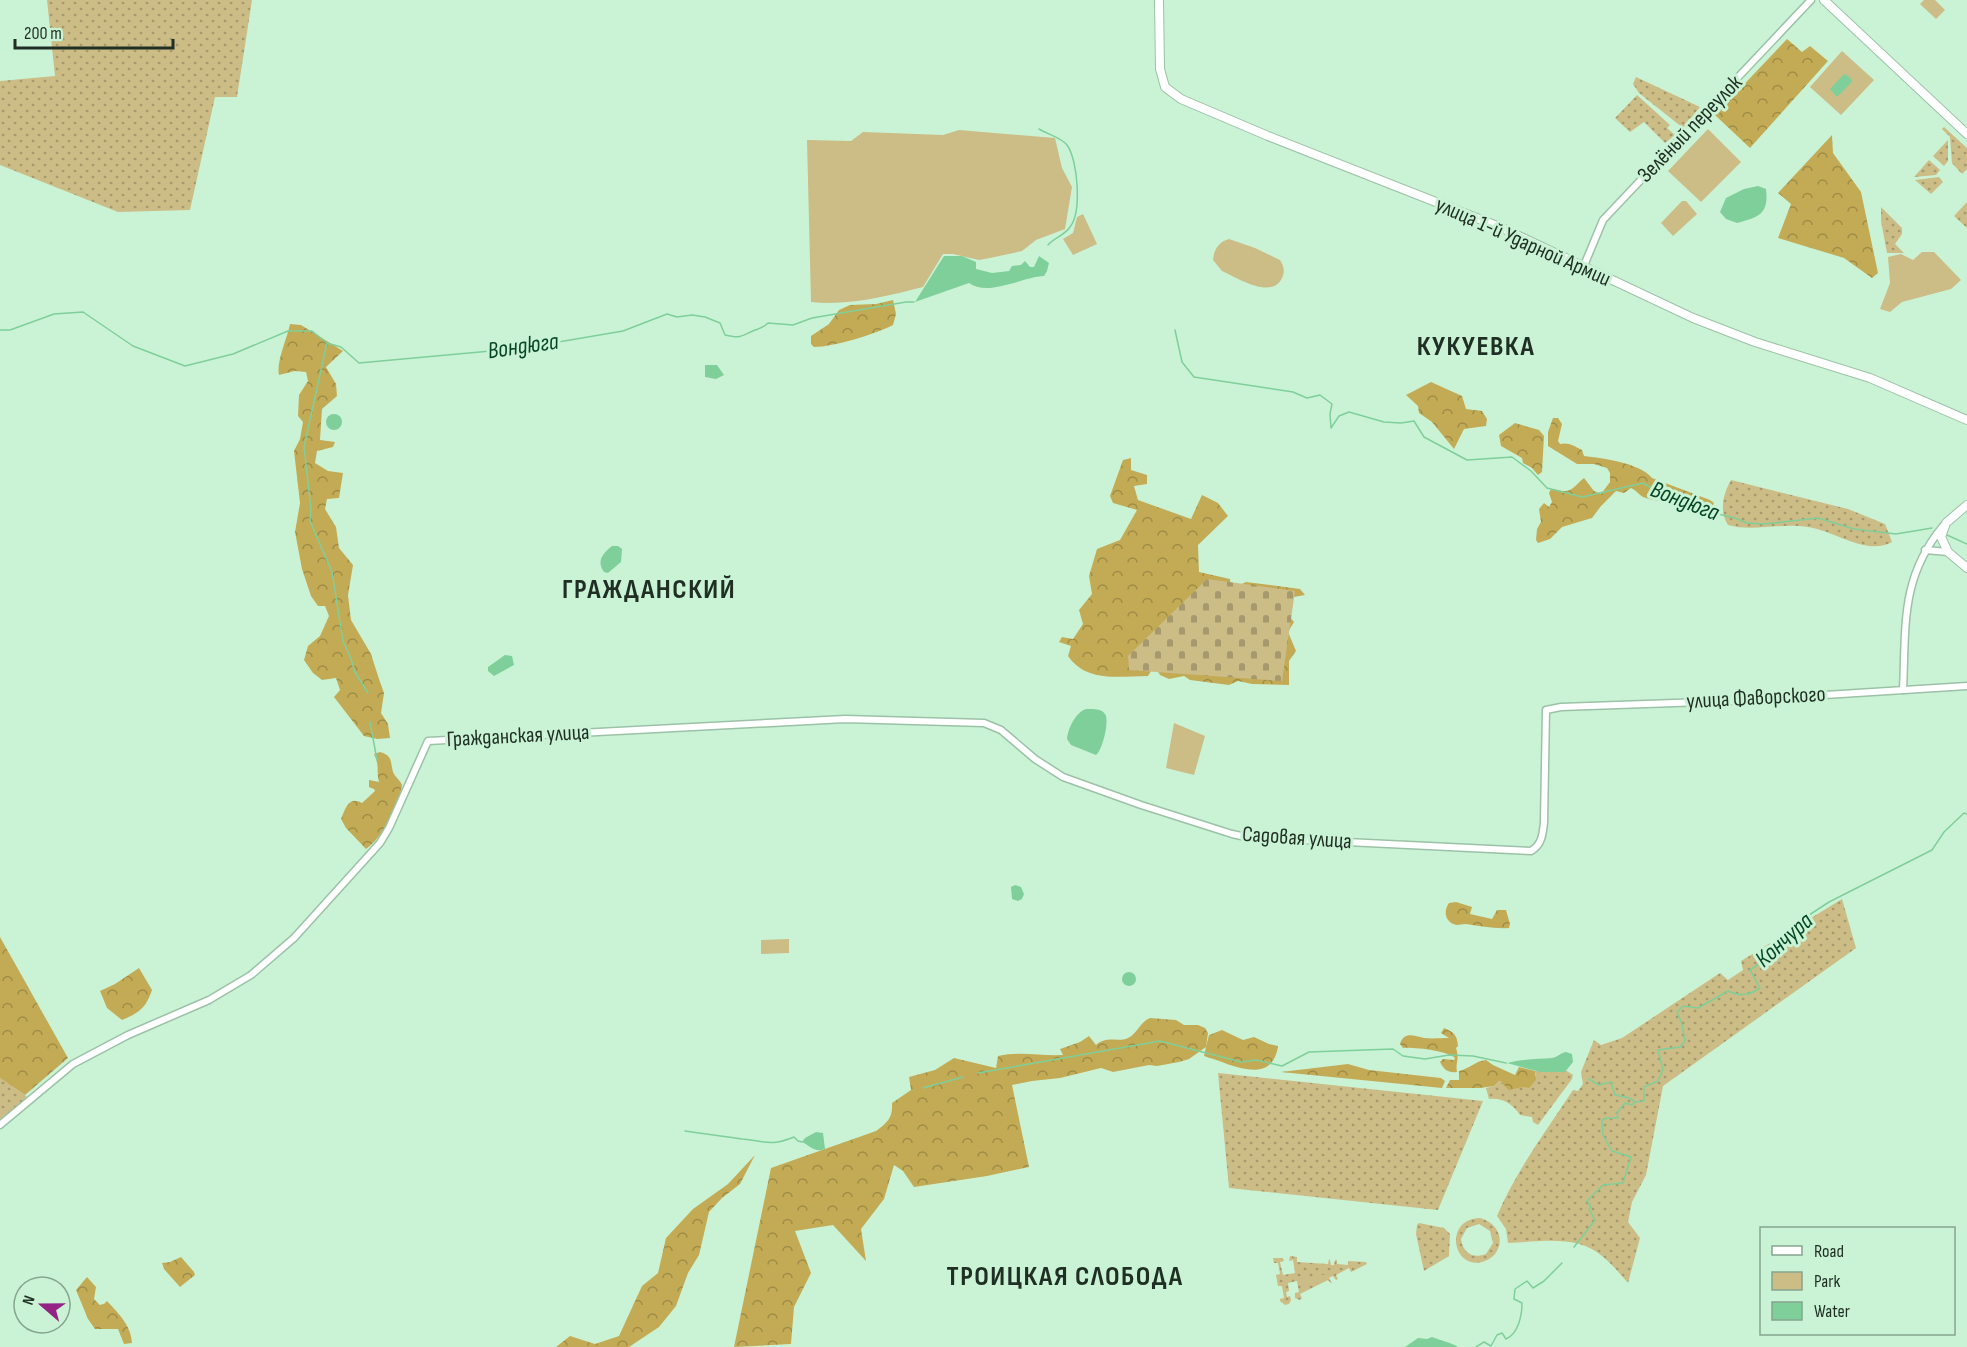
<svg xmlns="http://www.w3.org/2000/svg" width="1967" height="1347" font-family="'Sofia Sans Condensed',sans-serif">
<defs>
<pattern id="grass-dots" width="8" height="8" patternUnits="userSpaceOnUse" patternTransform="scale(1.5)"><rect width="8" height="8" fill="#ccbc86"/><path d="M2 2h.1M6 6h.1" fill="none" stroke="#a5996d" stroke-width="1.8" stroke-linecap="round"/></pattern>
<pattern id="forest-crowns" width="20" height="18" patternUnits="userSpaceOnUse" patternTransform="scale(1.5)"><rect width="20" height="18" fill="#c3ab55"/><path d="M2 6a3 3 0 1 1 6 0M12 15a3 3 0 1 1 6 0" fill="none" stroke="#9e8c46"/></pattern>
<pattern id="cemetery-stones" width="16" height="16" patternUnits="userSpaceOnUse" patternTransform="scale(1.5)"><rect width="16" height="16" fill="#ccbc86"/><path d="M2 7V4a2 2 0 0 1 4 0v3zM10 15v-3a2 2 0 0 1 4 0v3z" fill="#a5996d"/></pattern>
</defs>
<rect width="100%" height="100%" fill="#caf3d6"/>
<g fill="url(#grass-dots)" fill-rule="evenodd">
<path d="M47 0H252L237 97H215L190 210 118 212 0 165V81L55 76Z"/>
<path d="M1636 77 1700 107 1683 128 1639 93 1633 84Z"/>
<path d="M1637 95 1670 125 1667 128 1675 135 1665 143 1644 122 1630 132 1615 118Z"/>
<path d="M1944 127 1967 148V169L1962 174 1952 163 1950 137 1942 129Z"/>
<path d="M1948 140V161L1944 166 1933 156Z"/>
<path d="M1929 160 1940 170 1936 175 1914 177Z"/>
<path d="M1939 177 1943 182 1931 194 1915 180Z"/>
<path d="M1967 202V228L1954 216Z"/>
<path d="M1881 207 1902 228V234L1895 244 1904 253H1887L1881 221Z"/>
<path d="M1731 480 1848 509 1885 524 1892 542C1869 555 1840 535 1817 529 1788 520 1756 533 1728 525 1719 511 1723 494 1731 480Z"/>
<path d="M1842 899 1856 948 1663 1086 1646 1175 1632 1202 1628 1222 1640 1238 1628 1283C1620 1274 1612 1264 1602 1256 1577 1234 1539 1242 1508 1243L1506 1229 1497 1216C1516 1171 1546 1131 1573 1090L1578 1091 1583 1084 1581 1072 1594 1040 1601 1045 1622 1038 1720 973 1728 980 1743 970 1741 961Z"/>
<path d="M1558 1070 1567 1071 1573 1075 1572 1079 1538 1125 1533 1122 1532 1117 1520 1115C1513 1104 1502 1097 1489 1099L1486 1088 1494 1086 1499 1081H1502L1508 1090 1536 1076 1535 1071 1547 1072Z"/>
<path d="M1218 1073 1483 1101 1438 1210 1229 1188Z"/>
<path d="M0 1078 25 1095 29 1100 0 1125Z"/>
<path d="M1480 1218C1495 1222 1505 1236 1497 1251 1494 1257 1488 1260 1482 1262 1452 1269 1444 1219 1480 1218ZM1479 1224 1490 1231 1493 1243 1486 1254C1473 1259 1463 1253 1461 1239L1467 1228Z"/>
<path d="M1419 1223 1444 1228 1450 1234 1449 1256 1424 1271 1416 1234 1417 1225Z"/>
<path d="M1290 1256 1297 1257V1262L1328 1264 1329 1259 1330 1260 1331 1265H1334L1335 1260H1337V1264L1348 1265V1261L1366 1262 1367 1264 1351 1272 1349 1268 1336 1275 1338 1279 1336 1280 1333 1276 1329 1278 1332 1283H1331L1328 1280 1300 1294 1302 1298 1300 1300 1295 1298V1293L1299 1292 1297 1281 1288 1283 1289 1291 1286 1292 1287 1297 1290 1296 1291 1300 1289 1304 1285 1305 1280 1301V1299L1284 1298 1282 1286H1278L1276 1275 1280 1274 1278 1263H1274L1273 1258H1283L1284 1261 1280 1262 1283 1275 1295 1273 1293 1260 1289 1261Z"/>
</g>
<g fill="url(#forest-crowns)">
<path d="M1787 39 1802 52 1810 46 1828 61 1750 148 1715 115Z"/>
<path d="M1832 135 1833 153 1861 192 1878 273 1872 278 1844 258 1778 238 1791 204 1778 193Z"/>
<path d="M893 300 896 314 893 325C876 334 833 347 814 347L811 344V336L829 324 839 310 850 305 876 304Z"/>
<path d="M290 324 301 325 343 351 326 367 336 384 337 396 322 409 320 440 335 442 333 447 317 451 315 463 328 471 343 473 339 498 327 499 325 509 336 527 339 548 353 565 348 595 351 620 371 654 379 679 384 693 381 713 388 724 390 738 377 739 364 736 334 697 340 690 336 678 322 680 313 673 304 660 308 646 320 636 329 616 325 606H318L311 596 302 569 295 532 300 503 294 451 300 439 303 422 298 416 299 395 308 381 306 372 295 371 279 375C276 362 287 339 290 324Z"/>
<path d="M1431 382 1462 396 1466 409 1482 411 1487 419 1486 426 1464 429 1454 449 1432 422 1419 413 1418 406 1406 395Z"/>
<path d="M1553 418H1558L1562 424 1558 441 1560 444C1569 442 1574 446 1582 450L1584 456C1603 458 1640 463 1652 478L1710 500 1714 503 1711 510 1690 511 1668 499C1661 502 1650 500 1643 497 1639 495 1636 490 1631 488L1624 493 1616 491 1601 506 1592 518 1562 527 1550 539 1538 543 1536 540 1537 529 1541 522 1539 509 1544 503 1549 507 1552 502 1549 493 1551 489C1555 489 1558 490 1562 491 1572 493 1577 483 1584 478L1594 491 1601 494 1610 482V473L1607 468 1594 464H1577L1548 446V432Z"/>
<path d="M1515 423 1539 430 1544 436 1542 472 1538 475 1532 468 1523 463 1522 458 1501 446 1499 435Z"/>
<path d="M1131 458V470L1147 475V484L1134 486 1138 500 1191 519 1202 495 1218 503 1228 516 1198 545 1199 572 1230 579 1231 589 1246 582 1300 589 1305 595 1282 599 1283 609 1294 622 1288 632 1296 651 1289 661V685L1252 684 1238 681 1229 685 1190 680 1184 676 1169 679 1160 675 1157 670 1136 664 1151 671 1148 676C1118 676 1087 683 1068 656L1071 646 1059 642 1062 637 1073 639 1083 624 1079 610 1092 594 1089 576 1097 549 1120 540 1137 510 1113 503 1110 496 1123 460Z"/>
<path d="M380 752C393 756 390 761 393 772 395 777 400 780 402 785 400 803 382 839 366 849L346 828 341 819C345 809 349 795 362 803L375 791 374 789 369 787V780L379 782C376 769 380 767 374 754Z"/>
<path d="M1456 902 1472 907 1470 914 1492 919 1497 910H1506L1510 924 1509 928C1494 929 1481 926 1466 924 1465 924 1457 925 1457 925 1445 923 1443 911 1449 903Z"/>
<path d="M0 937 68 1058 25 1095 0 1078Z"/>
<path d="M139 968 152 990C146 1008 139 1013 122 1020L107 1008 100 991 115 984Z"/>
<path d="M1150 1018 1176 1020 1184 1025H1198L1205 1028 1208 1033 1206 1047 1209 1035 1222 1030 1243 1040 1254 1037 1269 1044 1278 1046C1272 1088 1229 1063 1204 1056L1206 1047 1189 1059 1179 1062 1157 1066 1149 1065 1113 1072 1101 1068 1060 1078 1032 1081 1012 1085 1029 1167 987 1176 914 1187 903 1171 894 1165 884 1199 861 1229 866 1261 833 1225 795 1231 811 1273 794 1307 791 1344 734 1347 771 1168 876 1131C887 1123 893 1118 892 1103L911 1090 909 1077 935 1070 954 1058 996 1068 998 1056C1021 1051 1039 1056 1063 1055L1060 1049 1080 1042 1089 1036 1096 1045C1108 1035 1117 1043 1128 1038 1137 1034 1140 1022 1150 1018Z"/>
<path d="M1444 1028C1454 1032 1457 1035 1458 1046L1456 1048C1460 1060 1455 1062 1457 1072 1448 1073 1444 1070 1440 1062L1443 1059 1454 1060 1455 1058C1448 1051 1414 1047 1403 1048L1400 1044C1404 1031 1414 1036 1424 1038 1432 1039 1441 1038 1449 1038L1441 1033Z"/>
<path d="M1486 1060 1493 1065 1515 1075 1519 1067 1535 1071 1536 1080 1529 1088 1523 1087 1508 1090 1501 1081H1499L1494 1086 1480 1088H1446L1450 1080H1459V1071C1469 1069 1475 1061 1486 1060Z"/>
<path d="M1348 1064 1369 1070 1441 1078 1445 1081 1442 1088 1281 1072Z"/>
<path d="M755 1155 740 1184 722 1198 709 1212 699 1255 688 1273 676 1306 659 1327 629 1347H556L570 1336 595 1344 619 1336 642 1286 658 1273 666 1238 693 1209 728 1184Z"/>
<path d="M181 1257 194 1272 195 1275 180 1287 164 1269 162 1263 170 1262Z"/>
<path d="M87 1277 96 1287 94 1299 100 1305 104 1304 107 1301C119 1314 131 1325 132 1343L124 1344 118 1329H95L88 1319 76 1290Z"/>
</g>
<path fill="url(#cemetery-stones)" d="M1207 579 1295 591 1282 681 1129 670 1128 656Z"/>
<g fill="#ccbc86">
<path d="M1924 0H1935L1945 10 1936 19 1920 4Z"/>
<path d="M1842 51 1874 80 1841 115 1810 87Z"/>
<path d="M1708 129 1741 162 1701 202 1668 171Z"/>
<path d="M959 130 1055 138 1062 168 1072 187 1065 229 1036 240 1022 251 990 258 979 260 953 254H943L923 287C888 296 849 306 811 302L807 140 851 141 863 132 943 135Z"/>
<path d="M1682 201H1686L1697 214 1673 236 1661 223Z"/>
<path d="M1083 214 1097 244 1073 255 1063 239 1073 233 1077 217Z"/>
<path d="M1229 239 1255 248 1280 260C1284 266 1285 272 1282 278 1272 300 1237 278 1222 271L1213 260C1214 250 1218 242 1229 239Z"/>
<path d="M1922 252H1934L1961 280 1951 289 1902 302 1890 312 1880 309 1890 283 1888 257 1901 254 1913 260Z"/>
<path d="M1174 723 1205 736 1194 775 1166 768Z"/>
<path d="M789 939V953L761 954V940Z"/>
<path d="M1328 1274 1329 1279 1303 1286 1302 1278Z"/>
</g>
<g fill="#7fcf9a">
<path d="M1844 74 1850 77 1852 82 1837 97 1830 89Z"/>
<path d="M1758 186 1766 189C1769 214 1759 217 1737 223L1726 219 1720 212 1726 198 1744 189Z"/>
<path d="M944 256H962L976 262V269L992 273 1009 271 1012 266 1021 265 1025 261 1030 267H1034L1039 256 1049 263 1047 271 1044 276C1022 277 988 297 969 283L915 302Z"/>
<path d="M705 365H717L724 375 716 379 705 377Z"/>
<circle cx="334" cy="422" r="8"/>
<path d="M612 546H618L622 549 621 562 608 573 604 572C596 561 603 553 612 546Z"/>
<path d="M505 655 512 656 514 665 494 676 488 671V667Z"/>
<path d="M1086 709C1092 709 1101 708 1105 714 1110 721 1102 751 1096 755L1071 745 1067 739C1068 728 1076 712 1086 709Z"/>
<path d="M1015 885 1021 887 1024 894 1022 899 1018 901 1012 899 1011 887Z"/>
<circle cx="1129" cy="979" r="7"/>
<path d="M1566 1052 1572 1054 1573 1062 1565 1072H1540L1507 1063C1521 1059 1538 1059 1552 1058 1558 1057 1560 1053 1566 1052Z"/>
<path d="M816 1132 823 1133 825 1149C815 1153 810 1146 802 1142L805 1138Z"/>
<path d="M1432 1337C1441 1341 1451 1342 1458 1347H1405L1418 1338 1427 1339Z"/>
</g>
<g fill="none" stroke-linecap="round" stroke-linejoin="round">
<g stroke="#7fcf9a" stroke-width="1.5">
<path d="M1039 129C1047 134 1062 138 1067 145 1078 160 1082 212 1070 227 1065 235 1054 238 1048 245"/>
<path d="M0 330H10L54 314 83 312 133 346 185 366 233 354 288 331H312L327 343 341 347 359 363 523 348 623 331 667 314 677 317 692 315 705 317 720 323 725 335C742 339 740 336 755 330 761 328 763 328 768 323L793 325 812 318 906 302H914"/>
<path d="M1175 330 1182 362 1194 377 1293 392 1307 398 1320 395 1332 404 1330 414 1331 428 1339 416 1349 412 1384 422 1401 423 1414 421 1424 437 1467 460 1512 457 1531 471 1547 488 1582 497 1643 483 1685 506 1735 518 1747 523 1764 524 1818 518 1854 529 1896 534 1932 528"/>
<path d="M327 343 304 447 311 509 310 521 332 572 343 641 350 656 355 672 368 693"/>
<path d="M1947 535 1967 544"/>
<path d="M370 722 377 760"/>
<path d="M978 1073 1160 1041 1241 1062 1256 1060 1282 1066 1309 1052 1393 1049 1403 1056 1425 1059 1449 1055 1473 1056 1506 1063"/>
<path d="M1589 1079 1599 1085 1611 1082 1615 1095 1629 1098 1634 1101"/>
<path d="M923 1088 963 1077"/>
<path d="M685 1131C704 1134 723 1136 742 1139 765 1141 770 1147 794 1137L798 1141 802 1142"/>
<path d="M1574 1247 1595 1220 1589 1209 1591 1207 1587 1201 1603 1185 1623 1183 1631 1157 1612 1151 1603 1135 1602 1120 1607 1118H1618L1617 1113 1625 1103 1632 1105 1635 1102 1644 1101V1087L1658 1081 1663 1070 1658 1050 1680 1047 1685 1041 1682 1024 1677 1012 1683 1006 1698 1008 1728 991C1741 997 1749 995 1760 988L1750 970 1770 957 1794 925 1829 902 1932 850 1944 832 1964 813 1967 814"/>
<path d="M1476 1347 1484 1342 1491 1346 1497 1335 1502 1333 1506 1339C1518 1334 1522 1316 1522 1303L1514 1299 1515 1289 1527 1281 1533 1288 1544 1281 1562 1263"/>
</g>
<defs>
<g id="minor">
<path d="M1583 268 1603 220 1811 0"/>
<path d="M1925 550 1948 552"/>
<path d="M1903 690C1906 626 1900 578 1943 526"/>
<path d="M0 1125 73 1064 128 1035 209 1000 251 975 294 938 380 843 389 828 428 741 845 719 984 723 1001 730 1035 759 1063 777 1141 805 1232 834 1246 837 1531 851C1542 845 1543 833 1544 822L1546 710 1561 707 1731 701 1967 686"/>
</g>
<g id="major">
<path d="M1159 0 1160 69 1165 87 1181 99 1268 136 1502 228 1693 318 1755 342 1870 378 1967 420"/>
<path d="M1824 0 1967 134"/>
<path d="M1967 505 1946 523 1941 537 1948 552 1967 568"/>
</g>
</defs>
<use href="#minor" stroke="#9bc2a6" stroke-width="9"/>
<use href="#major" stroke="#9bc2a6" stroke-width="10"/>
<use href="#minor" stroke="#fff" stroke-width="6"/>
<use href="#major" stroke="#fff" stroke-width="8"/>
</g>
<g text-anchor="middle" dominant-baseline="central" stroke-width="6" stroke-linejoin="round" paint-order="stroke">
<g font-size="22" fill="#1f2f24" stroke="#caf3d6">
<text transform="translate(1690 129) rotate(-46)">Зелёный переулок</text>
<text transform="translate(1523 242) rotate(24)">улица 1-й Ударной Армии</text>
<text transform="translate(1756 698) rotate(-3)">улица Фаворского</text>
<text transform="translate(518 736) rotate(-3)">Гражданская улица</text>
<text transform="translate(1297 838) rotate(4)">Садовая улица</text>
</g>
<g font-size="24" font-style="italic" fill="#074726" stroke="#caf3d6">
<text transform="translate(523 346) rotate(-8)">Вондюга</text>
<text transform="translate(1685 501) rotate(21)">Вондюга</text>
<text transform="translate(1784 940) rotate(-42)">Кончура</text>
</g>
<g font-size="28" font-weight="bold" letter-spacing="1.5" fill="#1f2f24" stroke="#caf3d6">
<text x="1476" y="346">КУКУЕВКА</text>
<text x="649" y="589">ГРАЖДАНСКИЙ</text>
<text x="1065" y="1276">ТРОИЦКАЯ СЛОБОДА</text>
</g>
</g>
<rect x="1760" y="1227" width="195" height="108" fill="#caf3d6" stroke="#86a58f" stroke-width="1.5"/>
<rect x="1772" y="1246" width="30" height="9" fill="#ffffff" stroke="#86a58f" stroke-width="1.5"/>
<text x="1814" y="1257" font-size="18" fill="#1f2f24">Road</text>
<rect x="1772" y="1272" width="30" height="18" fill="#ccbc86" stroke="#86a58f" stroke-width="1.5"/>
<text x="1814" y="1287" font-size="18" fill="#1f2f24">Park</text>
<rect x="1772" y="1302" width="30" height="18" fill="#7fcf9a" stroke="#86a58f" stroke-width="1.5"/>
<text x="1814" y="1317" font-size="18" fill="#1f2f24">Water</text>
<g transform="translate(42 1305) rotate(290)"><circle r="28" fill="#caf3d6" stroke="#86a58f" stroke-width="1.5"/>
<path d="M0-4.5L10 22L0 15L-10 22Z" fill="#932384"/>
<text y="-9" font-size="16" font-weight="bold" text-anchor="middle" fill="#1f2f24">N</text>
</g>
<path d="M15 39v9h158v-9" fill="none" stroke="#1f2f24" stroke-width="3"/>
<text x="24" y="39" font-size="18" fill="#1f2f24" stroke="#caf3d6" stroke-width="4.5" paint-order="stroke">200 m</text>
</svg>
